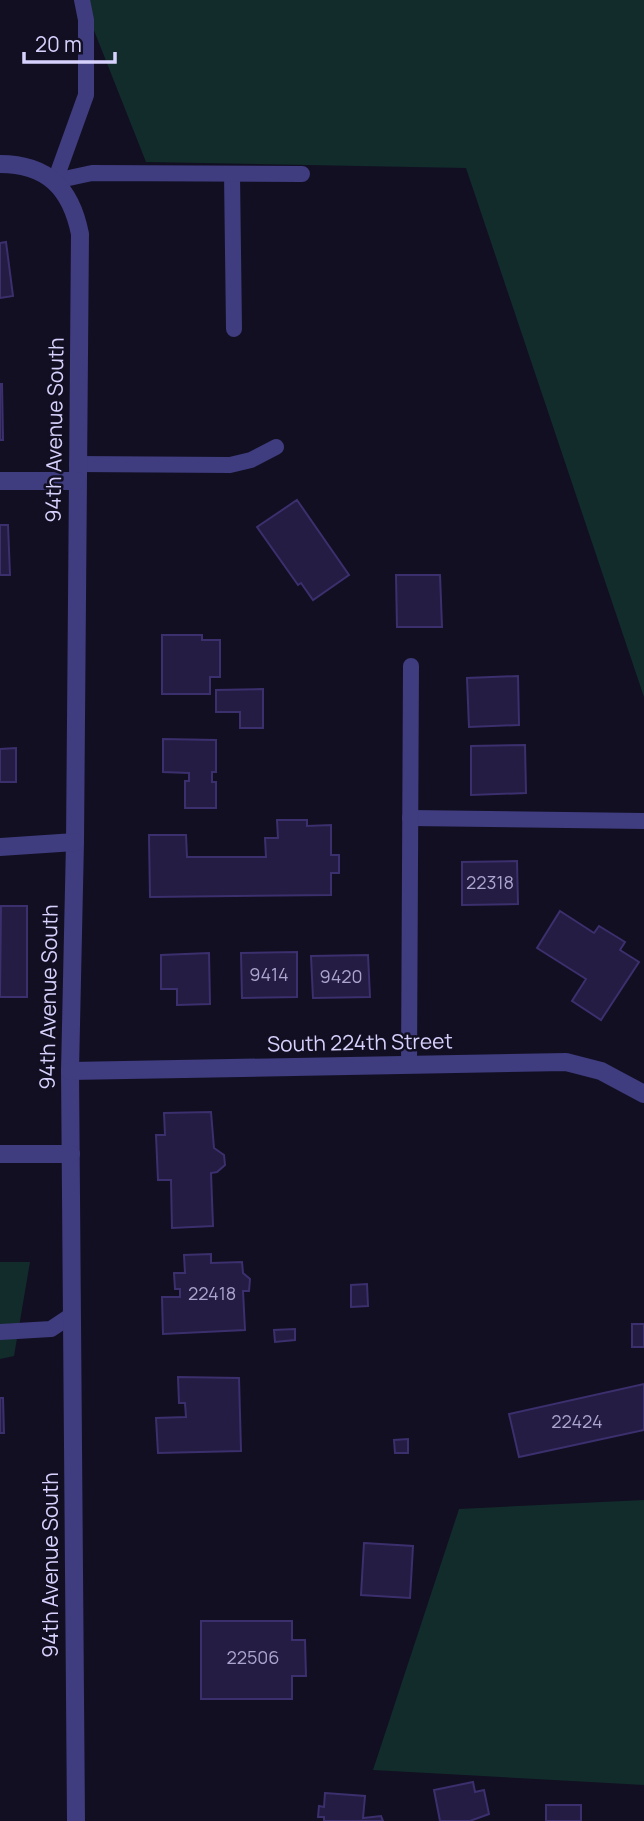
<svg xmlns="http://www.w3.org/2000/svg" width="644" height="1821" viewBox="0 0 644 1821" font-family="Manrope,sans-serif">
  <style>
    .green { fill: #122c2b }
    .building { fill: #241c42; stroke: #3c2f6d; stroke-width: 2 }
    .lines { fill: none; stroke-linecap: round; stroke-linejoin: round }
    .service { stroke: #3f3c7f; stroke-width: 16 }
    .minor { stroke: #3f3c7f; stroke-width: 18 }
    .labels { text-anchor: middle; stroke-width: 5; stroke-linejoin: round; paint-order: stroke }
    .number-label { font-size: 18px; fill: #aaa4ce }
    .street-label { font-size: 21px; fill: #d7d2fd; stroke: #120f22 }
  </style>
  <rect width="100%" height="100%" fill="#120f22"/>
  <g class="green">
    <path d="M82 0H644V697L466 168 146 162Z"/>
    <path d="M0 1262H30L14 1356 0 1359Z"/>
    <path d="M644 1500V1785L373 1770 459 1509Z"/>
  </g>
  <g class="building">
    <path d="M6 242 13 296 0 298V243Z"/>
    <path d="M0 384H2L3 440H0Z"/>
    <path d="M297 500 349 575 313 600 301 583 298 585 257 527Z"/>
    <path d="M0 525H8L10 575H0Z"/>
    <path d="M396 575H440L442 627H397Z"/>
    <path d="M162 635H202V640H220V677H210V694H162Z"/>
    <path d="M518 676 519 725 469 727 467 678Z"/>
    <path d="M263 689V728H240V712H216V690Z"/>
    <path d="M163 739 216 740V772H212V782H216V808H185V781H189V773L163 772Z"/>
    <path d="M525 745 526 793 471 795V746Z"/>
    <path d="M16 748V782H0V749Z"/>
    <path d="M277 820H307V826L331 825V855H339V873H331V895L150 897 149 835H186L187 857H266L265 838H278Z"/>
    <path d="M517 861 518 904 462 905V862Z"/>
    <path d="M1 906H27V997H0Z"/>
    <path d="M560 911 594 933 599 926 625 942 620 950 639 962 601 1020 572 1001 586 979 537 948Z"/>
    <path d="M297 952V997L242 998 241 953Z"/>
    <path d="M209 953 210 1004 177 1005V989H161V955Z"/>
    <path d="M368 955 370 997 313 998 311 956Z"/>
    <path d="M211 1112 214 1148 224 1155 225 1165 217 1172 211 1173 213 1226 172 1228 171 1180H158L156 1135H165L164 1113Z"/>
    <path d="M211 1254V1263L242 1262 243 1273 250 1279 249 1291H243L245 1330 163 1334 162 1297H180V1289H175L174 1273H185L184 1255Z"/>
    <path d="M367 1284 368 1306 351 1307V1285Z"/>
    <rect x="632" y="1324" width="12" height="23"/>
    <path d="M295 1329V1340L275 1342 274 1330Z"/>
    <path d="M178 1377 239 1378 241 1451 158 1453 156 1418 186 1417 185 1403H179Z"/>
    <path d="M644 1384V1430L519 1457 509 1414Z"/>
    <path d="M0 1398H3L4 1433H0Z"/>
    <path d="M408 1439V1453H395L394 1440Z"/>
    <path d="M364 1543 413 1546 410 1598 361 1595Z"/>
    <path d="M201 1621H292V1640H305L306 1676H292V1699H201Z"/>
    <path d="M473 1782 475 1792 484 1790 489 1814 470 1821H440L434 1790Z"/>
    <path d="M325 1793 365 1796 363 1818 381 1816 383 1821H324V1817H318L319 1806 324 1807Z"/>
    <rect x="546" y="1805" width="35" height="16"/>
  </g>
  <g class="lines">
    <g class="service">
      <path d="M232 174 234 329"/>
      <path d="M55 181 92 173 302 174"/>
      <path d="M55 181 86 95V20L82 0"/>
      <path d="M77 464 230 465 251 460 276 447"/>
      <path d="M410 818 644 821"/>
      <path d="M409 1065 411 666"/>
      <path d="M0 1332 51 1329 72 1315"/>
    </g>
    <g class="minor">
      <path d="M0 164C48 164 71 189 80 234L75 842 70 1071 76 1821"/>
      <path d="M0 481H77"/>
      <path d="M0 847 75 842"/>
      <path d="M70 1071 566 1062 601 1071 644 1094"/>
      <path d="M0 1154H71"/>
    </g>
  </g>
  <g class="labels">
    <g class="number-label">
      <text x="490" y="889">22318</text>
      <text x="269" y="981">9414</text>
      <text x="341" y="983">9420</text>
      <text x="212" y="1300">22418</text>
      <text x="577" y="1428">22424</text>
      <text x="253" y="1664">22506</text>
    </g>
    <g class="street-label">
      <text transform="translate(55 430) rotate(-89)" y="7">94th Avenue South</text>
      <text transform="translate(49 997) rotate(-89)" y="7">94th Avenue South</text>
      <text transform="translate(360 1043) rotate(-1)" y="7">South 224th Street</text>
      <text transform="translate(51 1565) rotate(-90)" y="7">94th Avenue South</text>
    </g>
  </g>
  <path d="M24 52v10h91v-10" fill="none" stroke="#d7d2fd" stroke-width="3.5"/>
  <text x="35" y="52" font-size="21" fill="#d7d2fd" stroke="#120f22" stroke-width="5" paint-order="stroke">20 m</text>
</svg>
